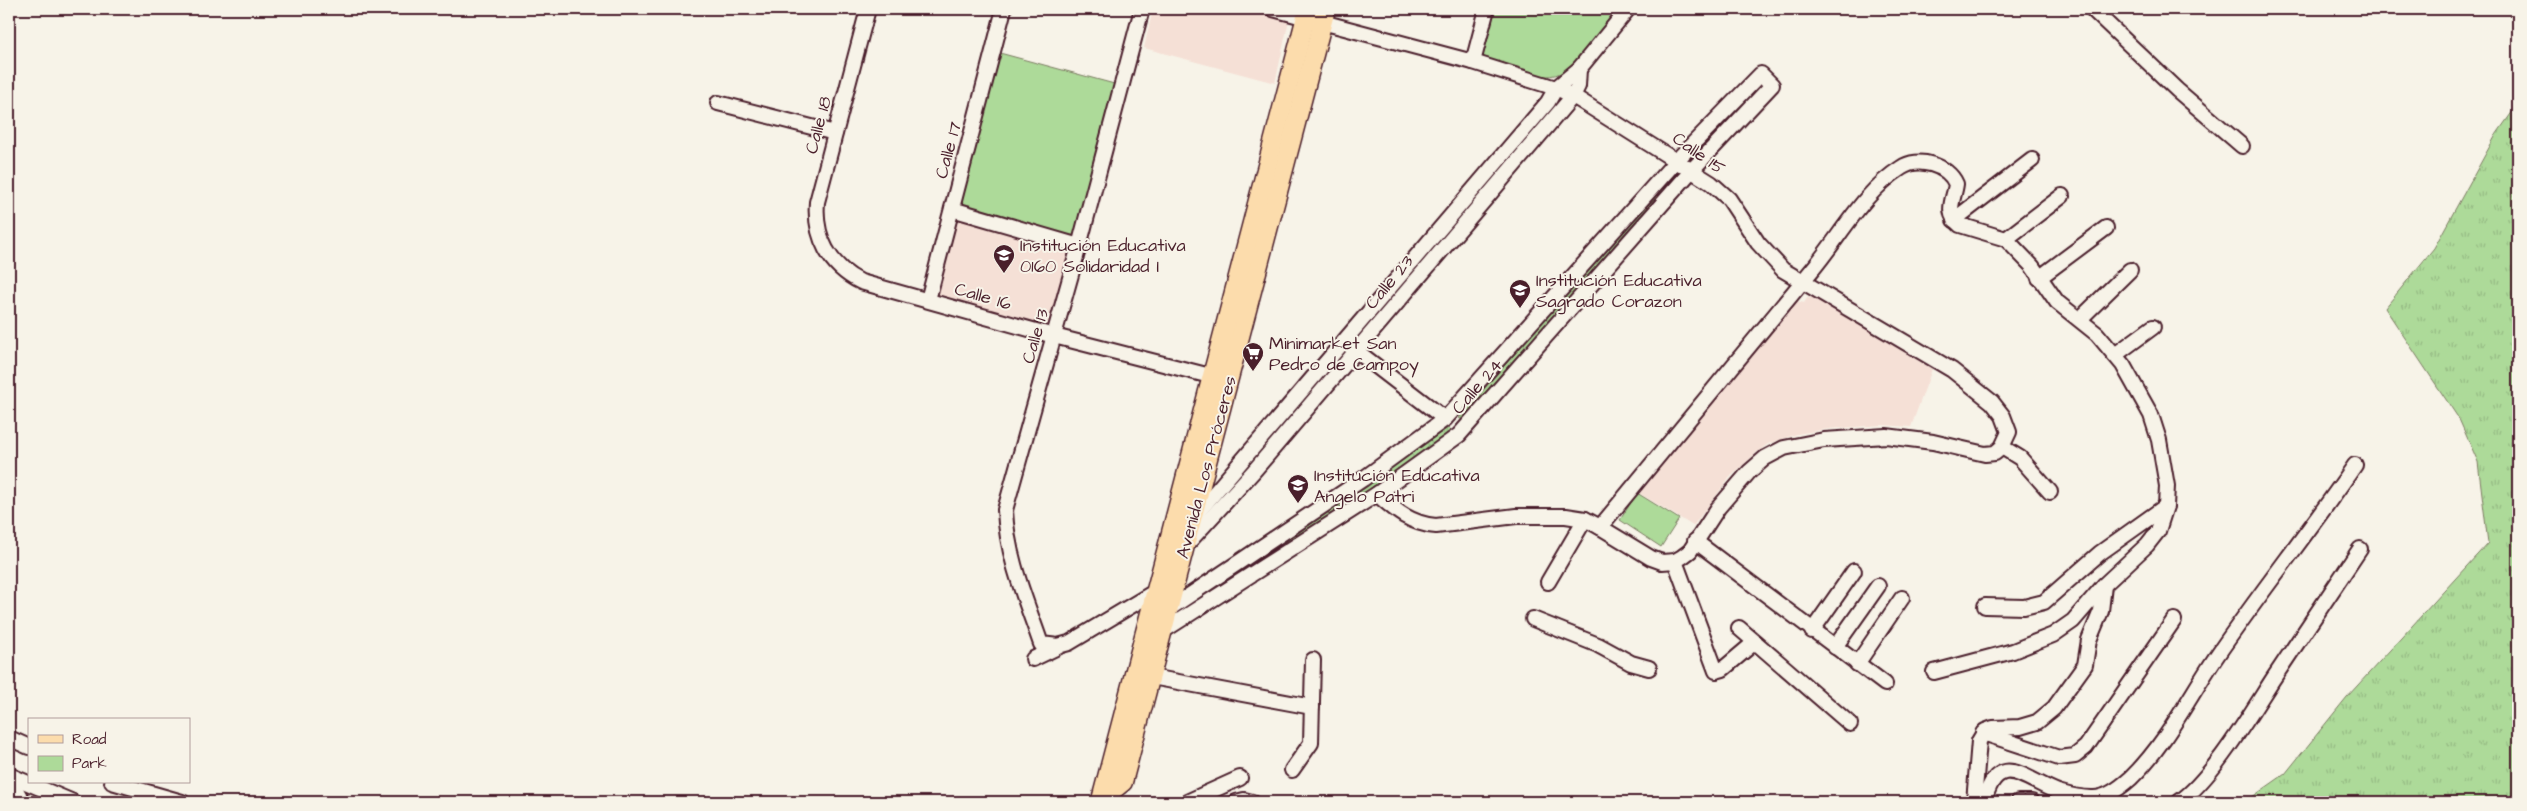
<svg xmlns="http://www.w3.org/2000/svg" width="2527" height="811" viewBox="0 0 2527 811" font-family="'Architects Daughter',sans-serif">
  <style>
    .built { fill: #f5e0d6 }
    .grass { fill: url(#grass-tufts); stroke: #7c7c62 }
    .park { fill: #adda99; stroke: #7c7c62 }
    .lines { fill: none; stroke-linecap: round; stroke-linejoin: round }
    .minor-casing { stroke: #4a1f2b; stroke-width: 18 }
    .major-casing { stroke: #4a1f2b; stroke-width: 21 }
    .minor { stroke: #f7f3e8; stroke-width: 14 }
    .major { stroke: #fcdcac; stroke-width: 18 }
    .labels { text-anchor: middle; stroke-width: 4; stroke-linejoin: round; paint-order: stroke }
    .street-label { font-size: 18px; fill: #4a1f2b; stroke: #f7f3e8 }
    .poi-label { font-size: 18px; fill: #4a1f2b; stroke: #f7f3e8; text-anchor: start }
  </style>
  <defs>
    <pattern id="grass-tufts" width="24" height="20" patternUnits="userSpaceOnUse" patternTransform="scale(1.25)"><rect width="24" height="20" fill="#adda99"/><path d="M3 7l-1-3M5 7V3M7 7l1-3M15 17l-1-3M17 17v-4M19 17l1-3" fill="none" stroke="#96bb84"/></pattern>
  </defs>
  <rect width="100%" height="100%" fill="#f7f3e8"/>
  <filter id="ink" filterUnits="userSpaceOnUse"><feTurbulence type="fractalNoise" baseFrequency=".02" numOctaves="2"/><feDisplacementMap in="SourceGraphic" scale="10" xChannelSelector="R" yChannelSelector="G"/><feConvolveMatrix kernelMatrix="1 2 1 2 8 2 1 2 1" color-interpolation-filters="sRGB"/></filter>
  <g filter="url(#ink)">
    <g class="built">
      <path d="M1153 9H1248L1289 20 1275 83 1144 48Z"/>
      <path d="M958 217 1070 251 1049 327 937 297Z"/>
      <path d="M1814 297 1932 369 1911 427 1882 425 1829 429 1797 434 1768 444 1757 452 1731 476 1693 526 1637 492 1790 299 1804 303 1807 298Z"/>
    </g>
    <g class="grass">
      <path d="M2518 104V802H2245L2285 774 2347 697 2488 543 2478 462 2459 419 2385 308 2434 248 2496 135Z"/>
      <path d="M1551 105 1554 108 1356 345 1348 339Z"/>
      <path d="M1678 165 1685 171 1467 423 1459 418Z"/>
      <path d="M1343 345 1349 350 1253 464 1246 458Z"/>
      <path d="M1448 428 1456 434 1320 527 1174 616 1176 610Z"/>
    </g>
    <g class="park">
      <path d="M1491 9H1617C1606 21 1576 64 1565 71 1541 85 1503 67 1478 60Z"/>
      <path d="M996 52 1118 85 1078 241 958 206Z"/>
      <path d="M1637 493 1679 519 1661 547 1620 520Z"/>
    </g>
    <g class="lines">
      <g class="minor-casing">
        <g id="minor">
          <path d="M868 9 817 202C814 237 829 266 861 282L1054 336 1222 379"/>
          <path d="M1142 9 1079 246 1005 510C1007 558 1026 600 1041 644L1058 646 1069 643 1156 591"/>
          <path d="M1273 9 1473 62 1556 88 1573 96 1711 183 1729 199 1758 243 1783 270 1952 370 1992 402 2003 416 2009 432 2002 447 1995 453 1985 454 1933 442 1886 436 1824 440 1784 448 1765 458 1749 472 1718 508 1690 551 1682 557 1675 561 1662 562 1651 558 1600 527 1585 519 1566 516H1516L1436 526C1410 524 1395 510 1377 494"/>
          <path d="M2092 9 2177 90 2242 146"/>
          <path d="M1473 62 1487 9"/>
          <path d="M718 103 835 133"/>
          <path d="M952 209 1079 246"/>
          <path d="M1954 220 2032 160"/>
          <path d="M2006 239 2062 196"/>
          <path d="M2039 278 2106 228"/>
          <path d="M928 300 1004 9"/>
          <path d="M2080 319 2130 270"/>
          <path d="M1350 346 1445 419"/>
          <path d="M2115 355 2153 327"/>
          <path d="M2002 447 2020 458 2050 492"/>
          <path d="M1194 517 1548 102 1556 88 1579 69 1628 9"/>
          <path d="M1600 527C1671 441 1741 356 1812 270 1840 237 1863 192 1901 168 1918 156 1948 165 1956 184 1954 200 1944 212 1960 225L2006 239 2032 266 2057 302 2097 334 2123 365 2151 415 2159 440 2167 486 2166 506 2158 531 2147 545 2104 585 2073 621 2053 635 2013 651 1934 672"/>
          <path d="M1695 541 1885 684"/>
          <path d="M1184 543 1187 544 1253 472 1573 96 1578 86 1579 69"/>
          <path d="M1675 561 1716 671 1723 669 1755 642"/>
          <path d="M1548 582 1585 519"/>
          <path d="M1985 606 2024 607 2044 602 2100 553 2166 506"/>
          <path d="M1533 619 1598 645 1631 663 1649 668"/>
          <path d="M1739 628 1850 724"/>
          <path d="M1157 629 1163 631 1377 494 1459 435 1692 170 1772 85 1761 74 1677 160 1445 419 1363 479 1169 609 1162 608"/>
          <path d="M1812 631 1854 571"/>
          <path d="M1835 647 1878 586"/>
          <path d="M1033 659 1058 647"/>
          <path d="M1857 664 1902 598"/>
          <path d="M1141 675 1312 707"/>
          <path d="M1983 733 2059 758 2075 756 2086 747 2174 620"/>
          <path d="M9 738 29 747"/>
          <path d="M1292 770 1311 743 1313 660"/>
          <path d="M9 775 73 802"/>
          <path d="M9 778 23 802"/>
          <path d="M112 782 182 802"/>
          <path d="M1187 802 1240 778"/>
          <path d="M1236 802 1244 800 1252 802"/>
          <path d="M1974 802 1979 741 1985 731 1993 728 2020 727 2037 722 2054 708 2085 665 2089 640 2101 611 2104 585"/>
          <path d="M1984 802C1998 748 2025 780 2058 792 2068 795 2081 798 2092 798 2106 799 2121 787 2131 778 2167 743 2190 695 2218 654 2262 590 2311 529 2355 465"/>
          <path d="M2018 802H2032"/>
          <path d="M2179 802C2212 779 2251 713 2273 679 2302 635 2331 592 2360 549"/>
        </g>
      </g>
      <g class="major-casing">
        <g id="major">
          <path d="M1101 800 1123 782 1326 9"/>
          <path d="M1101 800 1308 9"/>
        </g>
      </g>
      <use href="#minor" class="minor"/>
      <use href="#major" class="major"/>
    </g>
  </g>
  <defs>
    <g id="school-pin" transform="scale(1.125)"><path d="M0 17L-7.5 6A9.5 9.5 0 1 1 7.5 6Z" fill="#4a1f2b" stroke="#f7f3e8"/><path d="M0-5L7-2L0 1L-7-2ZM-4 1L0 2.5L4 1V4Q0 6-4 4Z" fill="#fff"/></g>
    <g id="supermarket-pin" transform="scale(1.125)"><path d="M0 17L-7.5 6A9.5 9.5 0 1 1 7.5 6Z" fill="#4a1f2b" stroke="#f7f3e8"/><path d="M-6-5.5h2.5l.6 2H6L4.5 2H-2.5L-4.4-4H-6ZM-1.5 3.2a1.3 1.3 0 1 0 .1 0ZM3 3.2a1.3 1.3 0 1 0 .1 0Z" fill="#fff"/></g>
  </defs>
  <g fill-rule="evenodd">
    <use href="#school-pin" x="1004" y="255"/>
    <use href="#school-pin" x="1520" y="290"/>
    <use href="#supermarket-pin" x="1253" y="353"/>
    <use href="#school-pin" x="1298" y="485"/>
  </g>
  <g class="labels">
    <g class="street-label">
      <text transform="translate(818 125) rotate(-75)" y="6">Calle 18</text>
      <text transform="translate(948 150) rotate(-75)" y="6">Calle 17</text>
      <text transform="translate(1699 153) rotate(35)" y="6">Calle 15</text>
      <text transform="translate(1389 282) rotate(-50)" y="6">Calle 23</text>
      <text transform="translate(983 296) rotate(16)" y="6">Calle 16</text>
      <text transform="translate(1035 336) rotate(-74)" y="6">Calle 13</text>
      <text transform="translate(1477 386) rotate(-49)" y="6">Calle 24</text>
      <text transform="translate(1206 467) rotate(-75)" y="6">Avenida Los Próceres</text>
    </g>
    <g class="poi-label">
      <text x="1020" y="251">Institución Educativa<tspan x="1020" dy="21">0160 Solidaridad I</tspan></text>
      <text x="1536" y="286">Institución Educativa<tspan x="1536" dy="21">Sagrado Corazon</tspan></text>
      <text x="1269" y="349">Minimarket San<tspan x="1269" dy="21">Pedro de Campoy</tspan></text>
      <text x="1314" y="481">Institución Educativa<tspan x="1314" dy="21">Angelo Patri</tspan></text>
    </g>
  </g>
  <rect width="2527" height="811" fill="none" stroke="#f7f3e8" stroke-width="30"/>
  <rect x="15" y="15" width="2497" height="781" fill="none" stroke="#4a1f2b" stroke-width="2" filter="url(#ink)"/>
  <rect x="28" y="718" width="162" height="65" fill="#f7f3e8" stroke="#b29e9c"/>
  <rect x="38" y="735" width="25" height="8" fill="#fcdcac" stroke="#b29e9c"/>
  <text x="72" y="744" font-size="15" fill="#4a1f2b">Road</text>
  <rect x="38" y="756" width="25" height="15" fill="#adda99" stroke="#b29e9c"/>
  <text x="72" y="768" font-size="15" fill="#4a1f2b">Park</text>
</svg>
